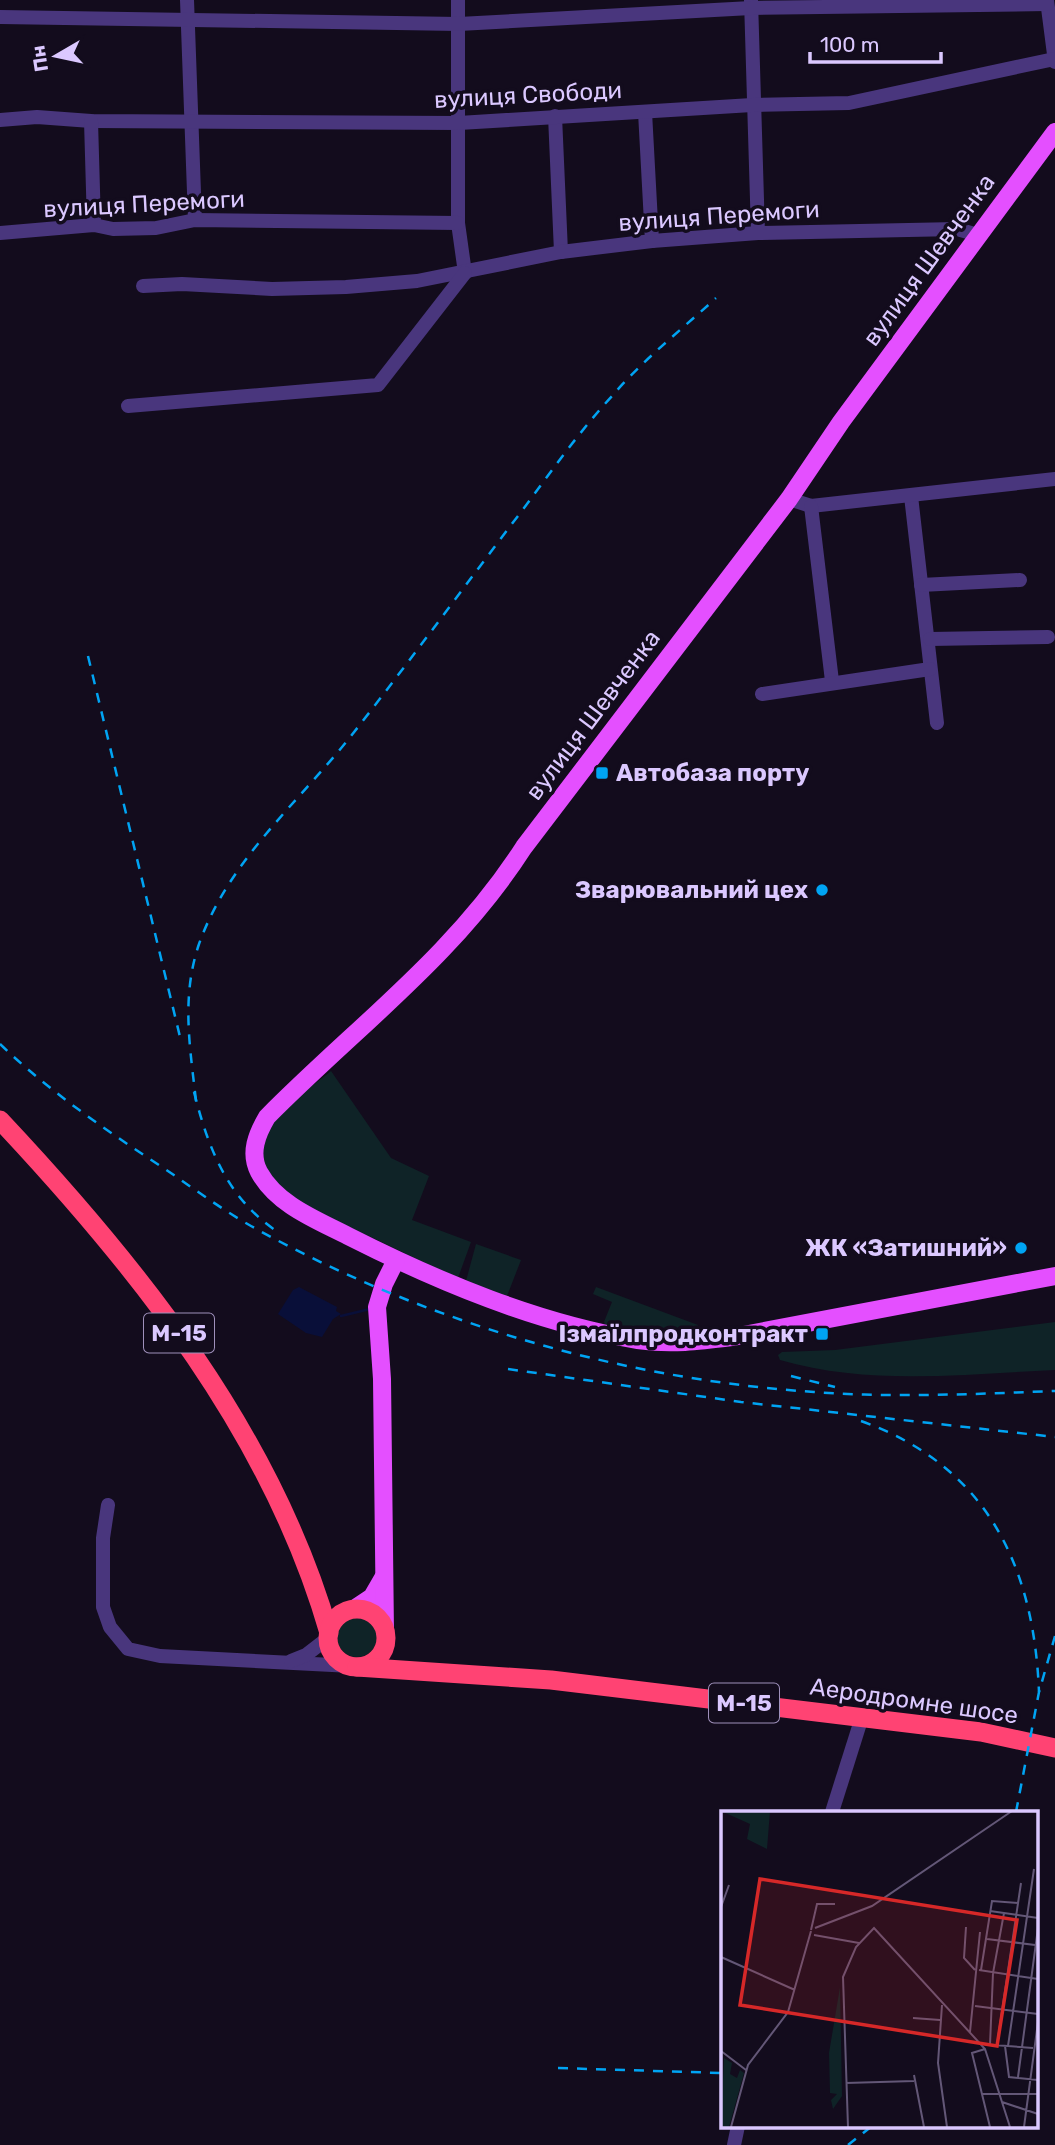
<svg xmlns="http://www.w3.org/2000/svg" width="1055" height="2145" viewBox="0 0 1055 2145" font-family="Rubik,sans-serif">
  <style>
    .green { fill: #0f2327 }
    .water { fill: #090f39 }
    .lines { fill: none; stroke-linecap: round; stroke-linejoin: round }
    .stream { stroke: #090f39; stroke-width: 2.5 }
    .minor { stroke: #49367d; stroke-width: 14 }
    .major { stroke: #e44fff; stroke-width: 18 }
    .highway { stroke: #ff4373; stroke-width: 19 }
    .rail { stroke: #00a4f3; stroke-width: 2.5; stroke-dasharray: 10 9; stroke-linecap: butt }
    .poi-dot { fill: #00a4f3; stroke: #130c1d; stroke-width: 2.5 }
    .labels { text-anchor: middle; stroke-width: 7; stroke-linejoin: round; paint-order: stroke }
    .shield { fill: #130c1d; stroke: #9f90bb; stroke-width: 2 }
    .shield-label { font-size: 23px; font-weight: bold; fill: #dbc8ff }
    .street-label { font-size: 24px; fill: #dbc8ff; stroke: #130c1d }
    .poi-label { font-size: 24px; font-weight: bold; fill: #dbc8ff; stroke: #130c1d; text-anchor: end }
    .inset-road { fill: none; stroke: #635777; stroke-width: 2 }
    .view { fill: #d62828; fill-opacity: 0.15; stroke: #d62828; stroke-width: 3.5 }
    .inset-edge { fill: none; stroke: #dbc8ff; stroke-width: 3.5 }
  </style>
  <rect width="100%" height="100%" fill="#130c1d"/>
  <g class="green">
    <path d="M331 1071 391 1158 429 1176 412 1220 471 1242 458 1278C429 1265 400 1251 371 1237 337 1221 246 1189 263 1138 270 1114 312 1087 331 1071Z"/>
    <path d="M476 1244 521 1260 507 1296 466 1281Z"/>
    <path d="M596 1287 698 1325 699 1332 663 1337 606 1326 604 1322 612 1302 593 1294Z"/>
    <path d="M1055 1322V1370C963 1374 869 1386 780 1360L778 1355 782 1352 835 1350Z"/>
    <circle cx="357" cy="1637" r="20"/>
  </g>
  <path class="water" d="M299 1287 337 1307 336 1311 341 1314 333 1319 322 1337 306 1333 278 1314 293 1290Z"/>
  <g class="lines">
    <path class="stream" d="M341 1316 370 1309"/>
    <g class="minor">
      <path d="M187 0 195 220"/>
      <path d="M458 0V223L465 273"/>
      <path d="M751 0 758 233"/>
      <path d="M1047 0 1055 62"/>
      <path d="M0 17 459 24 751 8 1047 4"/>
      <path d="M645 112 652 241"/>
      <path d="M555 116 561 252"/>
      <path d="M0 120 37 117 91 121 459 123 752 105 849 103 1054 59"/>
      <path d="M91 121 94 225"/>
      <path d="M0 233 94 225 113 229 156 228 195 220 458 223"/>
      <path d="M143 286 182 284 272 289 346 287 417 281 561 252 652 241 758 233 957 229 978 235"/>
      <path d="M128 406 378 385 465 273"/>
      <path d="M911 496 937 723"/>
      <path d="M789 499 811 506 1055 479"/>
      <path d="M811 506 832 681"/>
      <path d="M921 585 1020 580"/>
      <path d="M930 639 1048 637"/>
      <path d="M762 694 930 669"/>
      <path d="M108 1505 103 1538V1607L110 1627 128 1649 160 1656 352 1666"/>
      <path d="M291 1661 306 1655 328 1638"/>
      <path d="M832 1812 862 1717"/>
      <path d="M734 2145 738 2126"/>
    </g>
    <g class="major">
      <path d="M1055 132 841 422 789 499 524 847C454 956 357 1026 267 1117 257 1134 249 1153 259 1172 277 1205 317 1220 348 1236 439 1282 537 1323 638 1340 670 1345 701 1341 733 1337L1055 1276"/>
      <path d="M354 1609 372 1597 383 1578"/>
      <path d="M385 1632 382 1379 377 1307 384 1284 396 1260"/>
    </g>
    <g class="highway">
      <path d="M0 1120C139 1268 272 1434 329 1633"/>
      <circle cx="357" cy="1638" r="29"/>
      <path d="M357 1667 551 1680 981 1732 1055 1748"/>
    </g>
    <g class="rail">
      <path d="M88 656 181 1041"/>
      <path d="M0 1044C50 1092 107 1131 165 1169 193 1188 221 1209 251 1226 421 1321 619 1379 814 1392 894 1398 974 1394 1055 1391"/>
      <path d="M194 1092C208 1147 226 1196 275 1230"/>
      <path d="M196 1101C190 1047 181 997 199 944 229 860 297 804 351 736 410 661 466 584 524 508 552 470 580 431 612 396 643 360 681 330 716 298"/>
      <path d="M508 1369 741 1402 1055 1437"/>
      <path d="M791 1376 835 1387"/>
      <path d="M861 1421C987 1466 1034 1566 1039 1692"/>
      <path d="M1016 1812 1039 1692 1055 1636"/>
      <path d="M558 2068 722 2073"/>
      <path d="M848 2145 872 2126"/>
    </g>
  </g>
  <g class="poi-dot">
    <rect x="595" y="766" width="14" height="14" rx="3.5"/>
    <circle cx="822" cy="890" r="7"/>
    <circle cx="1021" cy="1248" r="7"/>
    <rect x="815" y="1327" width="14" height="14" rx="3.5"/>
  </g>
  <g class="labels">
    <g class="shield">
      <rect x="144" y="1313.5" width="70" height="39" rx="5"/>
      <rect x="709" y="1683.5" width="70" height="39" rx="5"/>
    </g>
    <g class="shield-label">
      <text x="179" y="1341">М-15</text>
      <text x="744" y="1711">М-15</text>
    </g>
    <g class="street-label">
      <text transform="translate(528 95) rotate(-3)" y="8">вулиця Свободи</text>
      <text transform="translate(144 204) rotate(-3)" y="8">вулиця Перемоги</text>
      <text transform="translate(719 216) rotate(-4)" y="8">вулиця Перемоги</text>
      <text transform="translate(929 260) rotate(-54)" y="8">вулиця Шевченка</text>
      <text transform="translate(593 715) rotate(-53)" y="8">вулиця Шевченка</text>
      <text transform="translate(914 1701) rotate(8)" y="8">Аеродромне шосе</text>
    </g>
    <g class="poi-label">
      <text x="616" y="781" text-anchor="start">Автобаза порту</text>
      <text x="808" y="898">Зварювальний цех</text>
      <text x="1007" y="1256">ЖК «Затишний»</text>
      <text x="808" y="1342">Ізмаїлпродконтракт</text>
    </g>
  </g>
  <g transform="translate(721 1811)">
    <rect width="317" height="317" fill="#130c1d"/>
    <path d="M0 0H49L46 38 26 28 29 13ZM119 176 121 285 112 298 110 289 116 283 109 282 108 242ZM3 247 11 252 9 263 16 267 19 259 23 262 8 316H1L0 311Z" fill="#0f2327"/>
    <path class="inset-road" d="M0 96 8 74M269 100 317 107M245 116 243 147 254 159M94 117 151 95 291 0M90 119 96 93H114M93 124 138 132M266 128 314 134M0 146 74 179M258 159 317 168M260 159 271 90 297 92M221 194 217 252 226 316M254 195 317 203M192 207 219 209M249 221 259 121M269 234 272 162 283 102M273 234 312 237M276 234 300 72M284 235 288 266 317 269M287 235 313 58M264 238 251 242 269 316M0 240 25 259M193 264 203 316M297 266 317 117M125 272 193 270M261 283H317M281 291 317 303M10 316 27 254 67 201 90 120M127 316 122 166 135 136 153 117 264 238 289 316M303 316 317 211"/>
    <path class="view" d="M39 68 296 109 276 235 19 194Z"/>
    <rect width="317" height="317" class="inset-edge"/>
  </g>
  <g transform="translate(56 56) rotate(261)" stroke="#130c1d" stroke-width="5" paint-order="stroke">
  <path d="M0-5L12 26L0 18L-12 26Z" fill="#dbc8ff"/>
  <text y="-10" font-size="19" font-weight="bold" text-anchor="middle" fill="#dbc8ff">Пн</text>
  </g>
  <path d="M810 52v10h131v-10" fill="none" stroke="#dbc8ff" stroke-width="3.5"/>
  <text x="820" y="52" font-size="21" fill="#dbc8ff" stroke="#130c1d" stroke-width="5" paint-order="stroke">100 m</text>
</svg>
